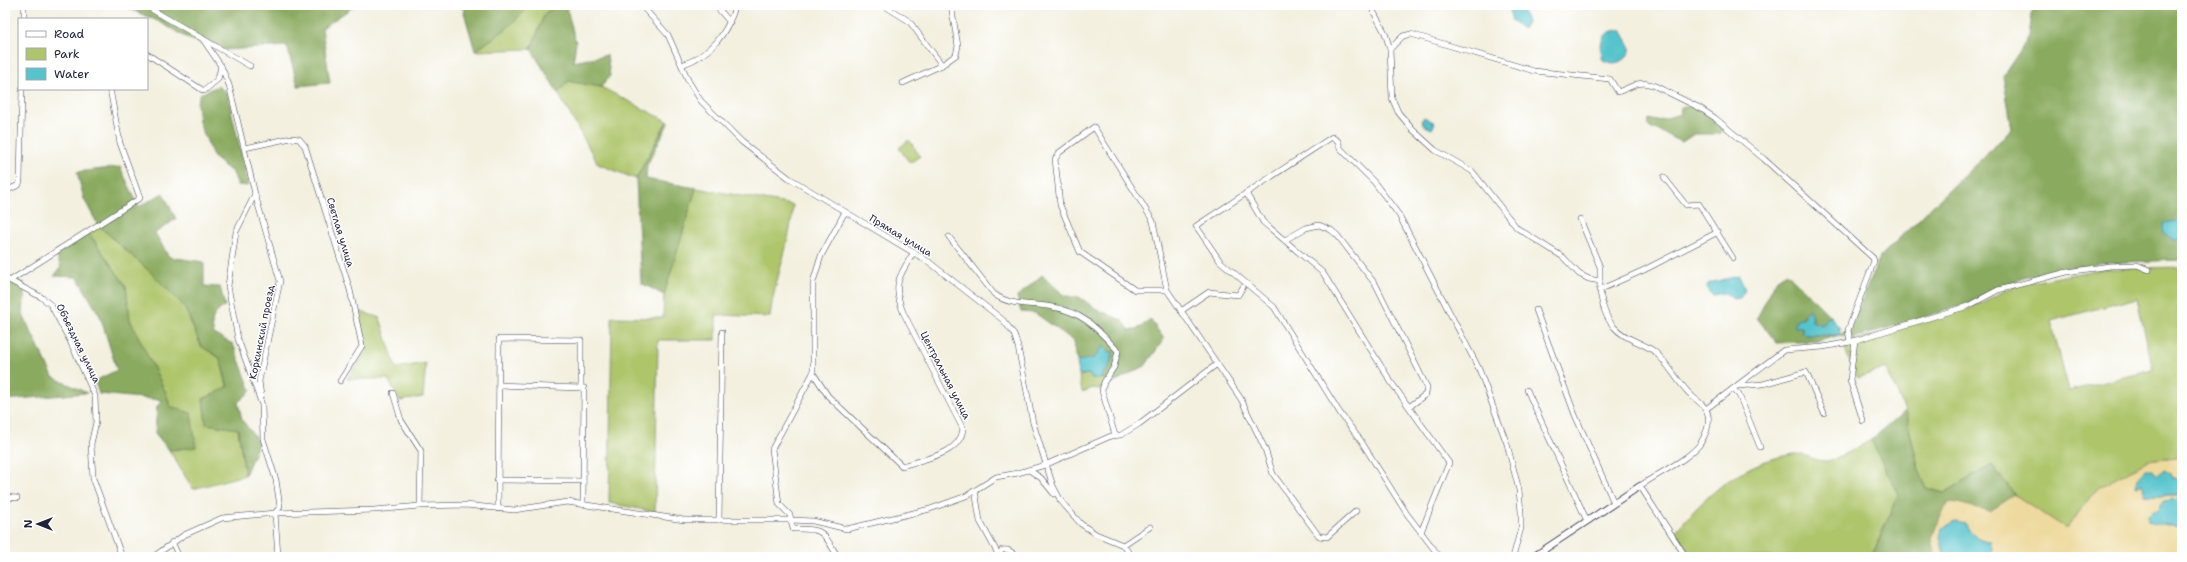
<svg xmlns="http://www.w3.org/2000/svg" width="2187" height="562" viewBox="0 0 2187 562" font-family="'Shantell Sans',sans-serif">
  <style>
    .green { fill: #aec56a; stroke: #687452; fill-rule: evenodd }
    .forest { fill: #8aaa5e; stroke: #56664c }
    .sand { fill: #eeda9e; stroke: #887e6c }
    .water { fill: #56c4cc; stroke: #3c7384 }
    .lines { fill: none; stroke-linecap: round; stroke-linejoin: round }
    .minor-casing { stroke: #414154; stroke-width: 6 }
    .tertiary-casing { stroke: #414154; stroke-width: 8 }
    .minor { stroke: #fff; stroke-width: 5 }
    .tertiary { stroke: #fff; stroke-width: 6 }
    .labels { text-anchor: middle; stroke-width: 3; stroke-linejoin: round; paint-order: stroke }
    .street-label { font-size: 10px; fill: #22223b; stroke: #fff }
  </style>
  <rect width="100%" height="100%" fill="#fff"/>
  <filter id="ink" filterUnits="userSpaceOnUse"><feTurbulence type="fractalNoise" baseFrequency=".025" numOctaves="2"/><feDisplacementMap in="SourceGraphic" scale="8" xChannelSelector="R" yChannelSelector="G"/><feConvolveMatrix kernelMatrix="1 2 1 2 8 2 1 2 1" color-interpolation-filters="sRGB"/></filter>
  <filter id="wash" filterUnits="userSpaceOnUse"><feTurbulence type="fractalNoise" baseFrequency=".012" numOctaves="4" result="noise"/><feDisplacementMap in="SourceGraphic" scale="16" xChannelSelector="R" yChannelSelector="G"/><feGaussianBlur stdDeviation="0.9" result="paint"/><feColorMatrix in="noise" values="0 0 0 0 0 0 0 0 0 0 0 0 0 0 0 0 0 1.4 0 .05"/><feComposite in="paint" operator="in"/></filter>
  <g filter="url(#wash)">
    <rect width="100%" height="100%" fill="#f3f0df"/>
    <g class="green">
      <path d="M531 5H560L545 14 531 49 475 51 506 29Z"/>
      <path d="M568 81 601 87 667 121 636 179 598 164 558 93Z"/>
      <path d="M909 140 920 156 910 163 899 148Z"/>
      <path d="M696 188 793 205C791 244 774 279 770 317L716 315V340H658L655 512 609 503 612 317 663 318 664 295Z"/>
      <path d="M98 225 148 270 184 306 201 346 220 358 238 429 245 475 193 489 169 450 196 447 170 407 166 393 130 320 126 286 88 232Z"/>
      <path d="M2182 267V435L2177 458 2148 461 2098 488 2067 529 2015 495 1992 465 1944 493 1926 488 1919 470 1905 411 1886 368 1857 378 1842 342 1861 339 1969 309 2016 285 2100 269ZM2137 298 2153 370 2069 391 2051 321Z"/>
      <path d="M356 310 380 318 396 368 426 363 423 397 400 401 388 379H347L367 350Z"/>
      <path d="M1090 374 1099 379 1111 378 1100 389 1093 388 1082 392 1079 376Z"/>
      <path d="M1871 440 1898 494 1874 551 1877 557H1692L1675 532C1708 493 1742 462 1794 454 1805 453 1816 462 1827 461 1835 460 1862 445 1871 440Z"/>
    </g>
    <g class="forest">
      <path d="M121 5H356L322 28 330 83 298 86 287 46 224 50 189 39 160 22Z"/>
      <path d="M462 5H531L506 29 475 51Z"/>
      <path d="M560 5H566L576 43 573 62 607 55 610 76 601 87 568 81 558 93 531 49 545 13Z"/>
      <path d="M2033 5H2182V260L2098 263 2030 276 1996 288 1968 304 1853 338 1840 335 1819 341 1777 343 1757 318 1777 279 1787 273 1831 317 1826 318 1821 325 1812 321V317L1805 311 1802 318V333L1807 335H1840L1852 325 1876 265 1881 256 2012 129 2003 76 2029 37Z"/>
      <path d="M218 86 227 93 249 186 238 185 233 173 214 158 199 122 197 103 200 94Z"/>
      <path d="M1681 107H1694L1723 126 1719 134H1694L1682 142 1648 126 1649 119 1657 121 1680 114Z"/>
      <path d="M667 121 669 122 647 165 646 179 696 188 664 295 641 283 636 179Z"/>
      <path d="M120 167 139 207 163 193 176 219 155 233 169 257 204 262V286L220 287 225 306C212 315 210 319 214 334L233 344 251 391 238 402 242 420 259 442 245 475 238 429 206 424 203 399 228 387 220 358 201 346 184 306 148 270 98 225 84 199 77 172Z"/>
      <path d="M88 232 126 286 130 320 166 393 170 406 191 413 196 447 169 450 155 433 157 407 162 400 99 394 95 381 117 370 100 316 77 277 54 276 61 267 55 252Z"/>
      <path d="M5 275 25 284 23 315 53 377 87 393 5 400Z"/>
      <path d="M1042 275 1065 296 1079 297 1098 310 1122 320 1130 331 1141 327 1150 319 1164 339 1145 366 1100 389 1110 378 1099 379 1109 367 1094 358 1077 361 1074 341 1035 313 1021 312 1017 297Z"/>
      <path d="M1905 411 1919 470 1926 488 1944 493 1992 465 2015 495 1990 511 1948 501 1931 538 1935 557H1877L1874 552 1898 494 1871 440Z"/>
    </g>
    <path class="sand" d="M2182 435V481L2179 479 2159 475 2137 486 2143 483 2145 488 2144 495H2180L2177 500 2171 499 2161 523 2177 528 2182 522V557H1987L1982 541 1968 531 1942 546 1945 557H1935L1931 538 1948 501 1990 511 2015 495 2067 529 2098 488 2148 461 2177 458Z"/>
    <g class="water">
      <path d="M1508 5H1515L1523 11 1527 22 1523 29 1512 21Z"/>
      <path d="M1621 30 1630 46V52C1623 62 1615 66 1603 60 1598 43 1602 30 1621 30Z"/>
      <path d="M1424 117 1435 123 1432 129 1423 125 1422 120Z"/>
      <path d="M2182 220V237L2176 240 2163 234V223Z"/>
      <path d="M1739 276 1745 290 1740 298 1733 299 1725 293 1712 295 1708 291 1707 285 1709 283Z"/>
      <path d="M1810 308 1812 321 1821 325 1825 323 1826 318 1831 317 1839 327 1840 335H1807L1802 333V327H1795V322L1798 318H1802Z"/>
      <path d="M1103 346 1107 351 1113 352 1109 367 1099 379 1091 378 1089 374 1079 375 1077 361 1094 358Z"/>
      <path d="M2145 470H2152L2156 475 2165 470 2171 473 2172 478 2179 479 2182 481V522L2177 528C2167 523 2158 525 2148 521V515L2152 511H2158L2164 501 2177 499 2179 495H2144L2145 488 2143 483 2136 486 2138 479Z"/>
      <path d="M1956 522 1966 524C1970 534 1980 541 1991 541L1992 550 1987 554V557H1945L1940 537 1942 528Z"/>
    </g>
  </g>
  <g filter="url(#ink)">
    <g class="lines">
      <g class="minor-casing">
        <g id="minor">
          <path d="M144 5 250 66"/>
          <path d="M641 5 668 35 689 82 701 101 742 142 789 178 929 262 1003 320 1014 334 1018 347 1033 423 1053 486 1061 501"/>
          <path d="M715 5 730 22"/>
          <path d="M883 5 909 21 942 65"/>
          <path d="M1370 5 1385 33 1390 49 1392 98 1398 112 1412 129 1435 150 1472 171 1517 228 1563 257 1579 274 1589 279 1600 281C1599 296 1604 316 1614 327 1625 340 1643 342 1655 352 1670 365 1678 384 1693 397 1698 401 1707 407 1708 415 1710 424 1705 436 1700 444 1688 460 1658 473 1640 486L1686 557"/>
          <path d="M24 19V5"/>
          <path d="M202 38 221 66 229 85 255 194 236 232 228 286 238 339 262 405 263 439 276 480 280 507 275 513 278 557"/>
          <path d="M1390 49 1403 36 1411 34 1534 71 1610 79 1618 92 1637 84 1644 83 1653 85 1700 108 1715 118 1764 159 1873 258 1874 261 1848 330 1850 342"/>
          <path d="M147 54 204 91 218 79 221 66"/>
          <path d="M682 65C712 54 726 35 736 5"/>
          <path d="M903 83 942 65 956 55 958 46 951 5"/>
          <path d="M245 148 291 138 299 139 305 146 350 290 362 346 340 381"/>
          <path d="M1664 177 1686 205 1699 204 1733 258"/>
          <path d="M5 191 19 185 20 180 22 89"/>
          <path d="M1246 193 1263 222 1323 273 1391 382 1449 463 1421 532"/>
          <path d="M255 194 280 281 259 381 261 396"/>
          <path d="M1580 219 1600 267V281"/>
          <path d="M949 237 994 294C1010 306 1029 303 1047 306 1082 311 1095 326 1118 351L1114 367 1104 382 1102 391 1115 435"/>
          <path d="M1285 240 1306 228 1319 225 1331 230 1337 235 1376 285 1427 387 1426 394 1409 407"/>
          <path d="M5 278 41 297 51 305 70 341 95 396 96 422 91 444 93 478 122 557"/>
          <path d="M11 280 140 198 120 143 110 89"/>
          <path d="M1167 290H1135L1080 252 1060 205 1055 159 1060 152 1094 127 1153 221 1167 290 1241 399 1265 449 1273 474 1319 536 1327 537 1356 511"/>
          <path d="M1599 290 1644 270 1718 232"/>
          <path d="M1536 310 1575 415 1614 503"/>
          <path d="M1181 311 1209 292 1238 295 1243 287"/>
          <path d="M1855 340 1850 380 1863 421"/>
          <path d="M813 373 828 396 902 466C923 459 960 455 963 429L903 312C892 284 899 276 914 252"/>
          <path d="M499 385 581 388"/>
          <path d="M1738 386 1763 384 1806 372 1824 413"/>
          <path d="M1733 389 1739 395 1760 447"/>
          <path d="M1527 390 1587 521"/>
          <path d="M393 393 401 420 421 451 420 506"/>
          <path d="M1706 409 1784 350 1823 347 1850 342 1968 306 1998 290 2067 272 2110 266 2137 265 2149 270"/>
          <path d="M1029 470 1041 478 1054 494"/>
          <path d="M497 480 583 481"/>
          <path d="M975 490 980 521 998 554"/>
          <path d="M5 497 17 498"/>
          <path d="M1060 500 1081 524 1096 534 1123 545 1132 557"/>
          <path d="M498 509 499 339 581 340V388H584L583 503"/>
          <path d="M719 520 722 332"/>
          <path d="M172 542 179 557"/>
          <path d="M1123 545 1150 527"/>
          <path d="M1543 551 1546 557"/>
          <path d="M998 555 1002 550C1008 549 1013 551 1014 557"/>
          <path d="M600 556 601 557"/>
          <path d="M153 557 184 535 222 518 275 513 374 510 420 506 465 505 514 510 567 502 684 520H791L813 521 847 529 930 509 966 496 996 477 1018 473 1045 465 1111 436 1121 435 1139 424 1217 364"/>
          <path d="M838 557C822 531 824 528 793 529L790 515 779 504 772 449 813 373V282L821 256 845 212"/>
          <path d="M1440 557 1407 514 1361 441 1340 413 1274 307 1220 261 1196 226 1332 137 1338 141 1340 148 1374 182 1399 215 1479 369 1507 444 1519 490 1521 512V528L1513 557"/>
        </g>
      </g>
      <g class="tertiary-casing">
        <path id="tertiary" d="M1533 557 1640 486"/>
      </g>
      <use href="#minor" class="minor"/>
      <use href="#tertiary" class="tertiary"/>
    </g>
  </g>
  <g class="labels">
    <g class="street-label">
      <text transform="translate(341 232) rotate(73)" y="4">Светлая улица</text>
      <text transform="translate(901 235) rotate(31)" y="4">Прямая улица</text>
      <text transform="translate(261 332) rotate(-79)" y="4">Коркинский проезд</text>
      <text transform="translate(79 343) rotate(64)" y="4">Объездная улица</text>
      <text transform="translate(946 375) rotate(63)" y="4">Центральная улица</text>
    </g>
  </g>
  <rect width="2187" height="562" fill="none" stroke="#fff" stroke-width="20"/>
  <rect x="18" y="18" width="130" height="72" fill="#ffffff" stroke="#a7a7b1"/>
  <rect x="26" y="31" width="20" height="6" fill="#ffffff" stroke="#a7a7b1"/>
  <text x="54" y="38" font-size="12" fill="#22223b">Road</text>
  <rect x="26" y="48" width="20" height="12" fill="#aec56a" stroke="#a7a7b1"/>
  <text x="54" y="58" font-size="12" fill="#22223b">Park</text>
  <rect x="26" y="68" width="20" height="12" fill="#56c4cc" stroke="#a7a7b1"/>
  <text x="54" y="78" font-size="12" fill="#22223b">Water</text>
  <g transform="translate(38 524) rotate(270)" stroke="#ffffff" stroke-width="3" paint-order="stroke">
  <path d="M0-3L7 15L0 10L-7 15Z" fill="#22223b"/>
  <text y="-6" font-size="11" font-weight="bold" text-anchor="middle" fill="#22223b">N</text>
  </g>
</svg>
